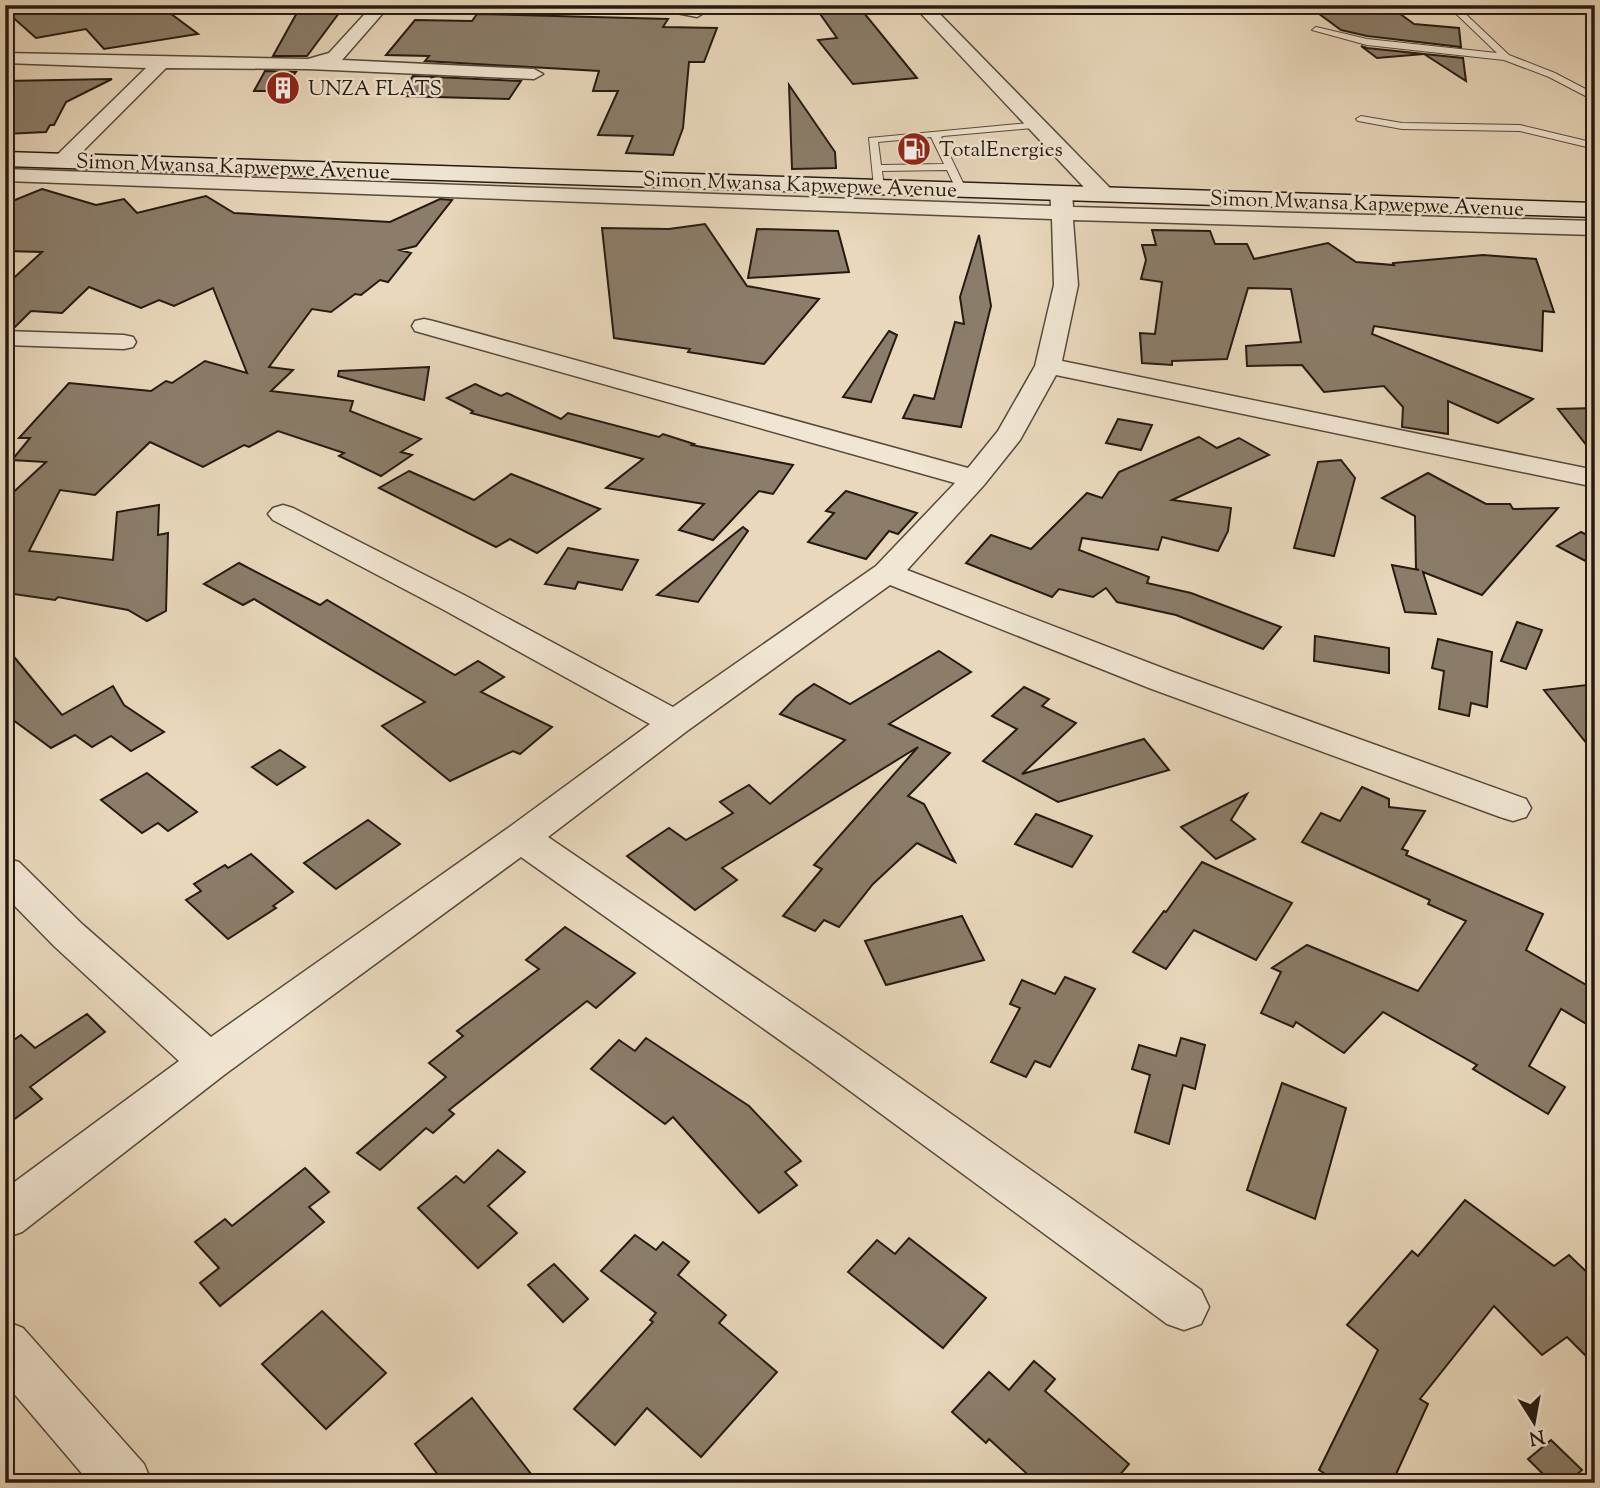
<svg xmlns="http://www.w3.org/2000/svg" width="1600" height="1488" viewBox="0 0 1600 1488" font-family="'Sorts Mill Goudy',serif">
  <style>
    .building { fill: #8b7d6a; stroke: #251a12; stroke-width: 2 }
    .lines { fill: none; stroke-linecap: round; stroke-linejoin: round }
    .service-casing { stroke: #564a3c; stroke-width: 2 }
    .minor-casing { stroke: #564a3c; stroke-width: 3 }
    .secondary-casing { stroke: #251a12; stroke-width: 3 }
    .service { fill: #f1e6d3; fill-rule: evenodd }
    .minor { fill: #f1e6d3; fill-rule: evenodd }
    .secondary { fill: #f1e6d3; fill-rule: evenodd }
    .labels { text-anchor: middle; stroke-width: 5; stroke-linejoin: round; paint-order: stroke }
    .far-poi-label { font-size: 21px; fill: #251a12; stroke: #f1e6d3; text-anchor: start }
    .far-street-label { font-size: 21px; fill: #251a12; stroke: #f1e6d3 }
  </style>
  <rect width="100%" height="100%" fill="#e9d8bc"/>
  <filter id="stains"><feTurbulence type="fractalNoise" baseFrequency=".00286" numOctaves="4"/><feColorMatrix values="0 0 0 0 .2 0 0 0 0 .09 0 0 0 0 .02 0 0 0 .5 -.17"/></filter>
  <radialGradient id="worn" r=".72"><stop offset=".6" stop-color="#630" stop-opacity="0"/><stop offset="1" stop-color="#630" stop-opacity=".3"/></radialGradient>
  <g class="building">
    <path d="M63 5H159L198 34 104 49 86 29 36 38 9 14Z"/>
    <path d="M335 5H345L307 56H273L298 11Z"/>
    <path d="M818 5H855L860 8 917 78 853 84 818 40 837 38 818 11H822Z"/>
    <path d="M1388 5 1414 24 1459 28 1461 47 1367 36 1341 30 1318 13 1332 12 1328 9Z"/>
    <path d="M477 14 668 19 663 27 717 28 704 62H689L683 128 673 155 626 153 633 136 598 135 618 91H593L599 71 425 61 429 56 386 55 415 20 472 21Z"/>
    <path d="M1361 46 1367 48 1424 54 1377 58Z"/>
    <path d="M1424 54 1463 58 1466 81Z"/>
    <path d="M265 71 296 72 282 91H254Z"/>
    <path d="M413 76 521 81 509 99 398 96Z"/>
    <path d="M112 79 66 102 54 125H50L46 132 5 134V81Z"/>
    <path d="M789 85 835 152 836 168 792 169Z"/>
    <path d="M42 189 96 205 124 199 137 213 206 196 234 213 390 222 440 199 452 200 416 246 400 250 411 253 388 282 380 280 361 295 355 294 331 312 312 309 269 367 293 370 271 391 353 401 350 411 421 439 401 452 412 455 381 476 339 456 344 453 278 431 249 447 244 445 203 467 150 442 95 495 60 490 29 551 113 560 117 512 159 505 158 535 168 533 166 611 147 621 128 610 58 597 55 600 7 593 5 596V500L46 462 12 460 30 438H19L69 383 151 391 166 381 172 383 205 361 247 373 213 288 174 306 159 300 141 308 89 287 62 313 31 311 13 329 5 328V286L42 252 5 251V204Z"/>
    <path d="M705 224 747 286 819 299 764 364 688 352 690 349 614 338 602 228 669 229Z"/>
    <path d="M757 229 838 231 849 272 748 278Z"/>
    <path d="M1152 230 1210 231 1215 244H1247L1254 259 1328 243 1356 262 1394 265 1393 263 1483 255 1536 259 1554 312 1543 311 1542 351 1374 326 1372 334 1533 399 1498 423 1448 401V434L1402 427 1403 407 1384 386 1324 392 1302 365 1247 366 1246 346 1301 342 1291 289 1248 288 1227 359 1172 361V365L1142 363 1140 333 1155 334 1162 282 1141 279 1146 260 1142 245H1156Z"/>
    <path d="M979 235 991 306 961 427 903 418 914 395 934 399 955 322 964 324 960 297Z"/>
    <path d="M889 331 897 335 871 402 843 397Z"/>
    <path d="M429 367 424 400 338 376 339 371Z"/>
    <path d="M475 384 501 396 507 393 561 419 568 413 659 437 663 434 694 444 692 445 793 465 773 494 759 491 713 540 679 530 704 504 606 488 643 459 471 413 473 411 447 398Z"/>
    <path d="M1595 408V456L1558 409Z"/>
    <path d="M1118 419 1152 425 1141 450 1106 443Z"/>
    <path d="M1199 437 1217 448 1239 438 1269 455 1172 500 1231 508 1228 531 1218 551 1162 537 1158 550 1082 538 1079 550 1149 577 1147 583 1191 593 1281 627 1263 649 1176 615 1117 602 1106 588 1093 597 1059 589 1052 597 966 563 991 535 1031 549 1087 493 1102 498 1119 472Z"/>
    <path d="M1341 460 1355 478 1334 556 1294 548 1318 462Z"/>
    <path d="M409 471 474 500 511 474 600 509 537 553 510 539 496 547 379 488Z"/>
    <path d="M1428 473 1486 504H1510L1513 509 1558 508 1482 595 1423 572 1436 614 1405 612 1392 565 1419 570 1416 569 1415 516 1382 498Z"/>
    <path d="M846 491 917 513 898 534 889 531 866 559 808 542 834 513 826 511Z"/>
    <path d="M743 527 748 531 698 602 657 595Z"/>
    <path d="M1581 532 1595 539V566L1557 546Z"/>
    <path d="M568 548 595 553 638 560 622 590 578 582 575 589 545 584Z"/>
    <path d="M239 563 320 605 327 600 455 675 478 661 504 677 481 692 552 727 520 754 513 751 450 781 382 726 425 702 254 599 243 605 204 584Z"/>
    <path d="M1517 622 1542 630 1526 669 1501 661Z"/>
    <path d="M1315 636 1389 648V673L1314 661Z"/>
    <path d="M1438 639 1492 652 1487 707 1471 703 1469 716 1439 709 1444 671 1432 668Z"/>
    <path d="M5 646 62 715 113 686 124 705 164 732 131 751 111 736 92 747 75 735 51 748 5 714Z"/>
    <path d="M939 651 971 672 889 724 950 753 908 796 924 804 955 862 917 843 873 884 839 927 824 920 815 931 783 916 822 869 814 865 918 747 722 868 737 880 695 910 627 856 669 828 686 840 733 813 720 802 749 785 770 804 845 740 780 714 796 697 814 684 850 704Z"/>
    <path d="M1595 684V754L1544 690Z"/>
    <path d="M1024 687 1049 699 1042 706 1076 723 1022 774 1144 739 1169 770 1058 802 983 761 1017 729 992 716Z"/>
    <path d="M280 750 305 767 277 785 252 767Z"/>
    <path d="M147 773 197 812 168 831 158 823 142 833 101 800Z"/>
    <path d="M1362 787 1389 799V807L1425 811 1402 849 1408 851 1406 855 1543 914 1526 950 1595 990V1029L1561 1009 1529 1066 1565 1087 1548 1114 1473 1069 1477 1065 1383 1012 1344 1053 1296 1022 1293 1027 1261 1013 1281 972 1272 968 1307 945 1418 991 1466 921 1428 904 1430 900 1302 842 1321 813 1340 821Z"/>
    <path d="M1247 794 1231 820 1255 839 1216 859 1181 827Z"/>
    <path d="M1036 814 1092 836 1072 867 1015 844Z"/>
    <path d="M368 820 400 844 336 889 304 863Z"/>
    <path d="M251 854 293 892 273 906 276 908 228 939 186 900 201 891 194 884 225 865 228 868Z"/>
    <path d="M1202 862 1292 903 1256 960 1194 930 1166 969 1133 952 1164 911 1166 912Z"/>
    <path d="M962 916 984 960 886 985 865 941Z"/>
    <path d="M565 927 635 973 596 1008 587 1001 449 1110 454 1114 433 1133 426 1128 380 1170 357 1153 446 1077 429 1063 463 1036 457 1031 539 969 526 960Z"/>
    <path d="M1065 977 1095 989 1050 1067 1035 1061 1026 1077 991 1062 1020 1008 1010 1004 1022 980 1055 994Z"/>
    <path d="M87 1014 105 1032 30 1087 42 1099 5 1126V1046L21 1035 35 1048Z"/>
    <path d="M646 1038 749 1106 801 1161 785 1172 797 1185 759 1213 673 1117 665 1124 591 1069 619 1040 635 1051Z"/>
    <path d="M1181 1038 1205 1045 1195 1089 1183 1085 1169 1144 1135 1132 1150 1075 1132 1069 1139 1045 1176 1056Z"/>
    <path d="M1282 1083 1346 1108 1315 1219 1247 1190Z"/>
    <path d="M498 1150 525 1172 488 1206 517 1233 478 1268 418 1208 456 1176 464 1183Z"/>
    <path d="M305 1168 329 1192 309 1207 324 1222 220 1306 200 1283 219 1268 195 1242 225 1219 232 1226Z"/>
    <path d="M1465 1200 1554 1266 1569 1255 1595 1280V1365L1567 1337 1542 1355 1494 1306 1420 1399 1428 1404 1392 1483H1339L1319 1470 1378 1350 1347 1325 1412 1251 1418 1256Z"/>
    <path d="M635 1235 656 1250 663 1242 689 1262 678 1275 726 1315 719 1323 777 1372 701 1457 647 1408 615 1445 574 1409 653 1322 650 1320 656 1313 601 1271Z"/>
    <path d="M909 1238 986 1298 943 1348 848 1272 877 1240 895 1254Z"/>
    <path d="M554 1264 588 1299 563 1322 528 1285Z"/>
    <path d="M322 1311 386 1373 326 1429 262 1364Z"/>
    <path d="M1034 1361 1055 1379 1045 1391 1129 1464 1113 1483H1037L989 1439 986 1443 952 1412 989 1372 1009 1390Z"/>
    <path d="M472 1398 538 1483H444L415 1444Z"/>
    <path d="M1551 1440 1582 1470 1567 1483H1552L1528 1459Z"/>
  </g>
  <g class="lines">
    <g class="service-casing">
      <g id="service">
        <path d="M1447 5H1456L1509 55 1555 73 1595 94V101L1549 77 1504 60 1367 45 1312 30 1316 27 1367 39 1497 53Z"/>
        <path d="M1361 116 1402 123 1520 125 1595 143V149L1520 131 1402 129 1358 121 1356 119Z"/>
        <path d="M1040 122 1043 123V127L943 136 941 137 966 189 965 191H957L947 170 882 171 884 187 879 190 874 187 869 138ZM931 137 944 164 881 165 878 142Z"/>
      </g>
    </g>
    <g class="minor-casing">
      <g id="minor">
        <path d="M373 5H390L342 60 534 69 543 74 534 79 308 69 166 68 70 164H56L53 160 56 156 146 68 5 63V53L308 59 329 53Z"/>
        <path d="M654 5H688L703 8 705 12 697 17 656 9Z"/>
        <path d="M913 5H931L1111 189 1114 194 1111 199H1095Z"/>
        <path d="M5 169 1051 206 1050 192 1053 187H1069L1072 192 1073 207 1595 221V235L1073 220 1078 285 1062 361 1595 470V487L1056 375 1020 440 984 485 907 570 1173 672 1526 799 1531 808 1526 817 1513 821 1500 817 1149 688 890 585 687 731 548 837 842 1037 1201 1290 1209 1307 1201 1324 1184 1330 1167 1324 812 1063 521 857 224 1075 22 1232 5 1238V1189L179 1061 54 946 5 896V858L19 862 82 924 211 1037 508 828 650 724 444 610 273 520 268 514 273 508 283 505 293 508 466 596 673 707 876 566 955 483 415 331 412 326 415 321 424 319 433 321 968 468 998 431 1035 366 1054 285 1052 219 5 181Z"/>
        <path d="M5 331 124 335 133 337 136 342 133 347 124 349 5 345Z"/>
        <path d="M5 1321 23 1328 144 1464 152 1483H90L5 1383Z"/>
      </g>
    </g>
    <g class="secondary-casing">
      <path id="secondary" d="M5 152 1595 203V217L5 166Z"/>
    </g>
    <use href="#service" class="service"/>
    <use href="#minor" class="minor"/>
    <use href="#secondary" class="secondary"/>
  </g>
  <defs>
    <g id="building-disc" transform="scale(1.75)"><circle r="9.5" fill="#8f2418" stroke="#f1e6d3"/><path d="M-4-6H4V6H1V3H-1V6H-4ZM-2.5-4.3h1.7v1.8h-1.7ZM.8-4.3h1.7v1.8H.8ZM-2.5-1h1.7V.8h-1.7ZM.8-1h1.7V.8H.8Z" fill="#fff"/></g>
    <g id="fuel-disc" transform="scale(1.75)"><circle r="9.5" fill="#8f2418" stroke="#f1e6d3"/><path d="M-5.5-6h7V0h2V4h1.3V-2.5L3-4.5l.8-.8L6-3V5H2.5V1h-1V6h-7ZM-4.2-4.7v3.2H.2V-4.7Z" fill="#fff"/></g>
  </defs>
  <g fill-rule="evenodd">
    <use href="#building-disc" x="283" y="88"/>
    <use href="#fuel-disc" x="914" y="149"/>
  </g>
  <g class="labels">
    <g class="far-poi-label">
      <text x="308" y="95">UNZA FLATS</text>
      <text x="939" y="156">TotalEnergies</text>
    </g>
    <g class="far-street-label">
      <text transform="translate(233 166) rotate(2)" y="7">Simon Mwansa Kapwepwe Avenue</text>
      <text transform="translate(800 184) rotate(2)" y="7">Simon Mwansa Kapwepwe Avenue</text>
      <text transform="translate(1367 203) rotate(2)" y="7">Simon Mwansa Kapwepwe Avenue</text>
    </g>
  </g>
  <rect width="1600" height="1488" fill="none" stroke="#e9d8bc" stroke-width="28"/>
  <rect x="7" y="7" width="1586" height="1474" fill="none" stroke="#251a12" stroke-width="3.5"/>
  <rect x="14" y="14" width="1572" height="1460" fill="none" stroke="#251a12" stroke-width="2"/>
  <g transform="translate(1534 1422) rotate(169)" stroke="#f1e6d3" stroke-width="5" paint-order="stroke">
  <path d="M0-5L12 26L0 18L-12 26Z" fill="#251a12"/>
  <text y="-10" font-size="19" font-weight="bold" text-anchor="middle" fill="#251a12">N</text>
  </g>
  <rect width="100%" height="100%" filter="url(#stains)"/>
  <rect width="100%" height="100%" fill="url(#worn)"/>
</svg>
